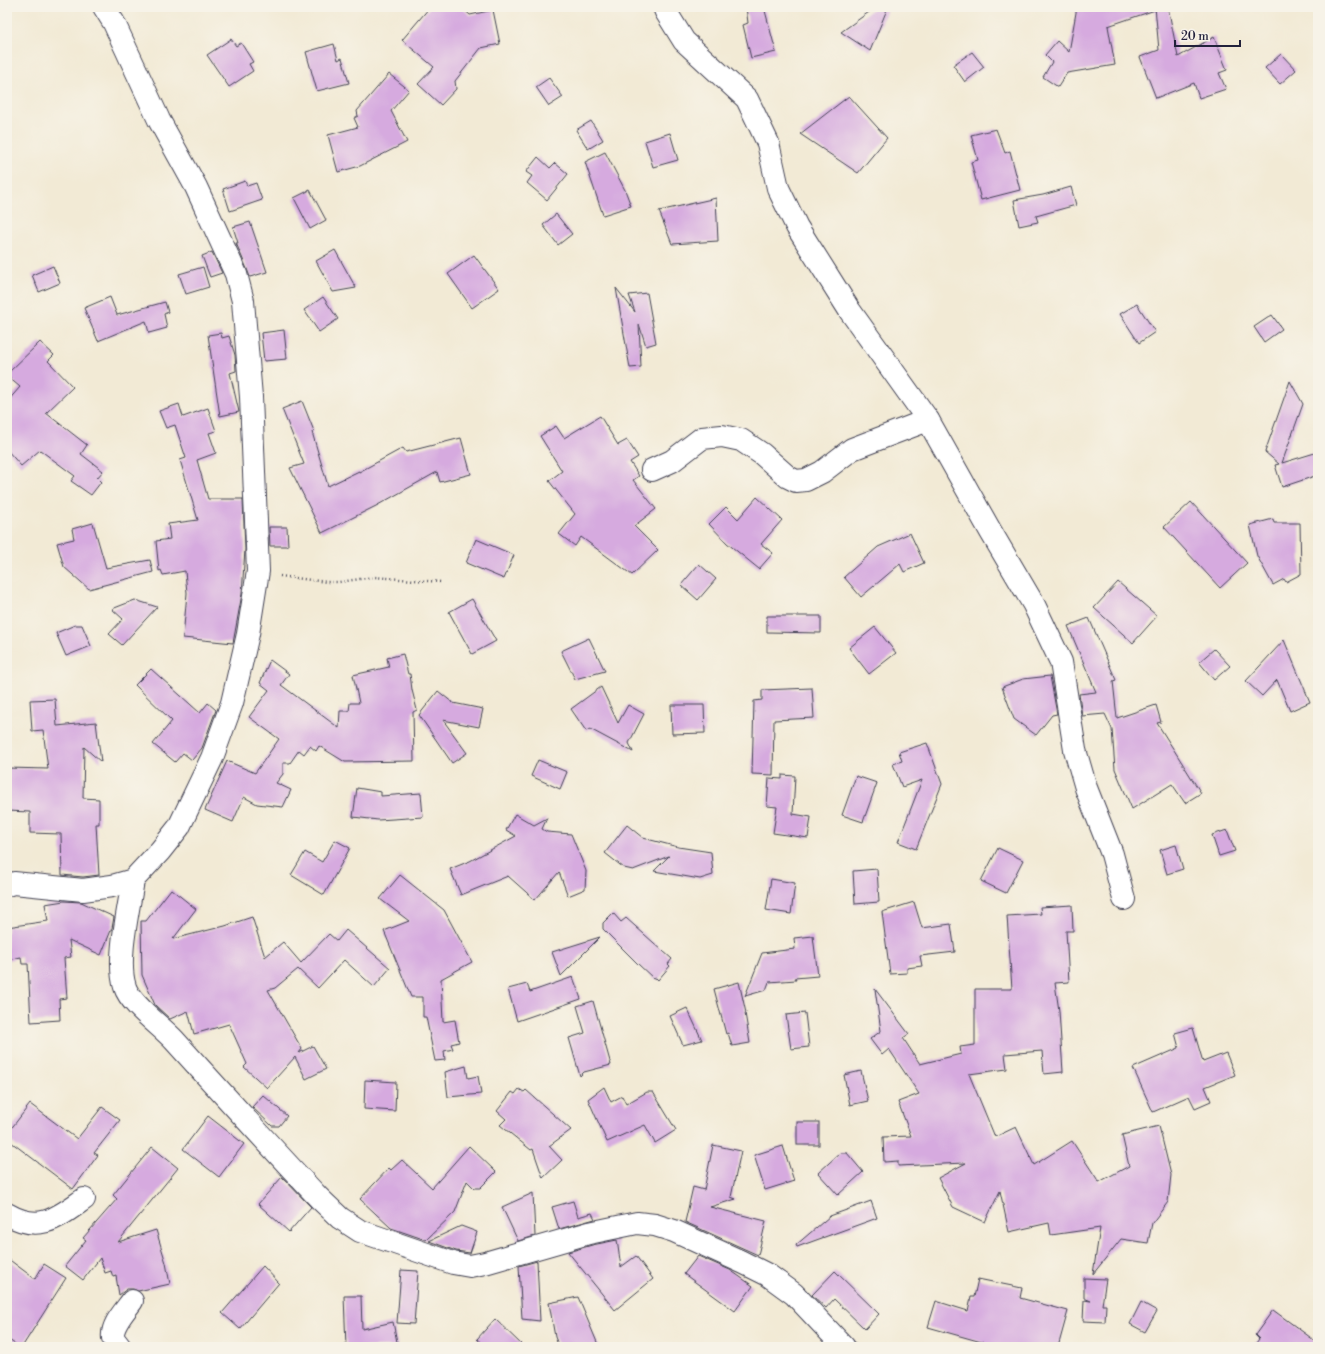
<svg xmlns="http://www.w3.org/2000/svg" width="1325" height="1354" viewBox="0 0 1325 1354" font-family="'Libre Bodoni',serif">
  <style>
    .building { fill: #d6aadf }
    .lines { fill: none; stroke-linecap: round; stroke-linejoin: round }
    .minor-casing { stroke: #414052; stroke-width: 24 }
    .path { stroke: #414052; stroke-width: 2.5; stroke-dasharray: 1 3; stroke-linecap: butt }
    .minor { stroke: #fff; stroke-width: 22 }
  </style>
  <rect width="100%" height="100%" fill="#f7f3e8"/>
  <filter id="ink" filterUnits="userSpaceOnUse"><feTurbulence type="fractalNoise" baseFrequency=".025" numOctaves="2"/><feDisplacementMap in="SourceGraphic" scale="8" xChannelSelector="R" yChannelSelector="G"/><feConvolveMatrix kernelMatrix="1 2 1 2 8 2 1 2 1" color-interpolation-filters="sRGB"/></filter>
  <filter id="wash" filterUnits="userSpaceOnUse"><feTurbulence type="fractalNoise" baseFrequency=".012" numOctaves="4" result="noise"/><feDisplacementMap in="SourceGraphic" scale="16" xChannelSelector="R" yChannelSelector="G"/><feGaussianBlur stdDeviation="0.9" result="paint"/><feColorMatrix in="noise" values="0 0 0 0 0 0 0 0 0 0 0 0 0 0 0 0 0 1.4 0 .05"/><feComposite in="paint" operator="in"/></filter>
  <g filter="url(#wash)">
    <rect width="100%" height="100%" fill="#f2ead5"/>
    <g id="blocks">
      <g class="building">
        <path d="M430 7H461L470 15 493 10 500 44 481 48 455 81 456 89 441 105 418 84 434 67 402 40Z"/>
        <path d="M746 7H764L776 52 751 58 743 25 748 23Z"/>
        <path d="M876 7H888L870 51 841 32Z"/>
        <path d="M1077 7H1154L1155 10 1108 26 1115 65 1067 73 1058 87 1043 77 1052 62 1045 55 1057 41 1069 52Z"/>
        <path d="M1155 7H1168L1178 57 1214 37 1227 70 1219 73 1226 89 1199 98 1194 83 1156 98 1140 57 1159 50Z"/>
        <path d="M231 39 236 46 241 43 253 62 249 64 253 71 229 87 207 55Z"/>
        <path d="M334 44 338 60 342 58 349 83 317 91 306 52Z"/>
        <path d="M972 52 984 67 965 82 953 65Z"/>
        <path d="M1281 54 1296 70 1280 84 1265 68Z"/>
        <path d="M389 74 409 90 391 111 407 142 360 166 338 172 328 135 358 127 354 118 358 116 357 111Z"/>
        <path d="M549 78 563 97 549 106 536 87Z"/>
        <path d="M849 96 887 138 858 173 800 134Z"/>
        <path d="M591 121 603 140 588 149 576 130Z"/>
        <path d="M996 129 1005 153 1010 151 1020 190 981 200 971 162 978 160 971 135Z"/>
        <path d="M670 133 678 160 653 167 645 141Z"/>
        <path d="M605 152 625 190 631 206 603 215 585 162Z"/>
        <path d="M538 157 550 168 555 163 568 174 547 200 527 183 532 176 526 172Z"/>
        <path d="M245 181 247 186 256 183 262 200 230 211 223 189Z"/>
        <path d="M1071 187 1076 205 1036 216 1038 222 1019 226 1014 200 1043 195Z"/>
        <path d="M310 190 326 220 310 229 294 198Z"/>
        <path d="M716 198 718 241 672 244 659 211Z"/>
        <path d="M556 214 572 234 558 245 543 225Z"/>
        <path d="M250 222 267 272 250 277 247 269 236 243H238L233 227Z"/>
        <path d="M335 250 356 288 333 292 316 261Z"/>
        <path d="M212 252 222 273 210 277 202 256Z"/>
        <path d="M474 255 499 289 472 308 448 274Z"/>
        <path d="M53 266 60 283 39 292 32 275Z"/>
        <path d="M203 267 209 287 186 294 179 274Z"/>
        <path d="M616 288 635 312 629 295 647 293 656 343 646 346 639 324 641 367 630 368Z"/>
        <path d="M110 297 117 315 165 302 168 312 164 314 167 328 149 333 146 321 98 341 84 308Z"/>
        <path d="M323 297 338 319 319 332 304 310Z"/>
        <path d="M1137 304 1155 332 1139 343 1120 314Z"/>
        <path d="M1272 315 1282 329 1264 342 1254 327Z"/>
        <path d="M284 330 287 359 264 361 261 333Z"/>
        <path d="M221 333 222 338 229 336 235 355 236 371 230 373 239 412 220 416 208 335Z"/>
        <path d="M40 342 54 355 48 361 73 387 46 413 87 445 81 454 103 471 97 478 101 482 91 495 71 481 75 476 40 450 21 466 7 450V402L20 387 7 376V374Z"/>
        <path d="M1290 381 1303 404 1282 463 1318 452V475L1282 487 1275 465 1279 464 1265 452Z"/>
        <path d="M302 401 314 431 312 432 328 486 359 471V472L403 448 406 452 461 438 471 474 440 482 437 472 376 506 322 533 290 468 304 464 282 409Z"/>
        <path d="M179 404 183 417 208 408 216 431 209 433 216 453 197 460 208 499H243L245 549 242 594 233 643 183 638 187 593 185 571 163 575 161 570 159 571 156 541 170 539 168 524 198 520 180 460 186 458 175 425 166 428 159 411Z"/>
        <path d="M600 416 618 445 627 440 638 457 630 462 639 476 633 480 656 509 634 526 658 550 632 575 581 537 575 546 559 534 575 514 549 481 562 471 540 436 556 426 564 438Z"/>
        <path d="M757 497 782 520 761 544 773 553 759 569 727 543 709 524 726 507 738 519Z"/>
        <path d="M1191 502 1247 563 1220 588 1164 527Z"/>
        <path d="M1273 519 1274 523H1300L1301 574 1286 582 1284 579 1273 585 1257 556 1250 525Z"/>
        <path d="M93 523 106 568 150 560 153 572 89 589 64 567 57 543 74 539 72 529Z"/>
        <path d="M269 527H287L288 546H270Z"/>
        <path d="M910 533 924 563 904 572 900 564 861 597 844 577 878 547Z"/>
        <path d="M476 539 514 555 504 579 466 563Z"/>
        <path d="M699 564 716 579 698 600 681 585Z"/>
        <path d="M1118 582 1157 616 1133 643 1094 608Z"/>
        <path d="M472 599 496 641 472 654 449 612Z"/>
        <path d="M135 600 157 607 122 645 109 634 123 619 112 609Z"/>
        <path d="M767 616H821V633L767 632Z"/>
        <path d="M1089 618 1116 680 1113 681 1117 718 1156 705 1161 722 1157 723 1201 793 1185 803 1172 784 1132 809 1115 769 1112 729 1105 714 1082 716 1079 694 1096 692 1068 626Z"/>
        <path d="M75 625H82L91 646 66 656 56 633Z"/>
        <path d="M875 627 896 653 869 674 849 648Z"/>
        <path d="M589 638 605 671 575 679 561 651Z"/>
        <path d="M1284 640 1310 702 1290 711 1277 680 1262 696 1246 681Z"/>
        <path d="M1214 649 1230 666 1214 680 1199 662Z"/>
        <path d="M403 654 408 674H410L412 690 417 710 413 712 414 761 345 762 319 746 316 751 310 746 304 754 299 750 290 763H283V774L276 783 291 790 283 807 257 804 244 797 233 822 205 810 227 761 255 773 279 739 249 717 269 690 260 683 270 660 289 674 281 685 339 728 340 711H349L350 703H359L353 675 389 667 387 658Z"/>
        <path d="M151 669 200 713 208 703 216 710 202 748 192 760 183 753 175 762 153 744 172 721 135 685Z"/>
        <path d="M1050 676 1057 714 1052 715 1036 735 1014 719 1002 687 1023 679Z"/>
        <path d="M601 687 618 723 628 705 644 714 629 743 633 752 590 729 586 731 571 709Z"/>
        <path d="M812 688 814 718 774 720 773 775 752 774 754 701 762 700V690Z"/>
        <path d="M438 691 453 703 483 709 479 727 443 720 467 753 452 763 419 715Z"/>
        <path d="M55 699 57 726 96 722 101 762 84 747 83 798 99 799V824H96L99 875 83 877 62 875 61 834 30 833V812L7 811V768L48 769 43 730 32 731 30 700Z"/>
        <path d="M671 705H704L705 733 672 734Z"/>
        <path d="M927 743 942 784 916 849 898 842 922 780 902 787 893 764 902 761 899 752Z"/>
        <path d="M538 760 567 772 560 789 531 776Z"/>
        <path d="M782 775 795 776 793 814 811 817 808 838 773 833 777 807 767 806 769 778 782 779Z"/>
        <path d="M856 776 877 783 863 822 842 815Z"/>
        <path d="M357 788 381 792V796L421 793 423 817 378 820 353 817Z"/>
        <path d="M515 814 534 825 547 818 542 829 547 832 571 834 586 871 585 889 568 896 559 872 535 900 508 876 461 895 450 869 470 861 516 836 506 830Z"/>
        <path d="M627 825 643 838 678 847 711 852 713 875 700 879 654 871 669 856 633 870 624 868 605 853Z"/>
        <path d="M1227 830 1235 851 1219 856 1212 835Z"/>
        <path d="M335 840 350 848 324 895 291 875 305 852 322 862Z"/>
        <path d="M1176 845 1183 869 1167 874 1160 850Z"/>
        <path d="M998 848 1023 860 1006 893 981 881Z"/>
        <path d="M877 869 879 902 855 904 853 871Z"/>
        <path d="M400 875 444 910 472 962 441 979 443 1022 455 1020 459 1042 451 1044 453 1049 444 1051 445 1060 435 1061 426 1017H423V997H411L384 931 409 921 380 899Z"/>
        <path d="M771 879 795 883 791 914 766 910Z"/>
        <path d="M171 889 196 909 173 939 225 926 252 917 265 957 283 942 301 963 329 934 337 941 346 930 390 968 374 987 344 960 318 988 298 969 275 988 268 990 302 1049 299 1053 313 1046 326 1069 306 1079 295 1057 267 1088 244 1067 247 1064 229 1024 194 1034 188 1011 170 1019 155 1005 142 975 141 921H146Z"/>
        <path d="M64 901 81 902 114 917 112 928 101 955 69 940 71 957 64 958 67 998 59 999 60 1020 31 1022 28 964H22L21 957 7 960V927L48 921 45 904Z"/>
        <path d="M914 902 922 928 951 924 955 952 920 956 922 966 907 968V973L890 974 882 912Z"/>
        <path d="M1072 905 1073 931H1066L1069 982 1055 983 1059 1011 1063 1072 1044 1074 1042 1051 1005 1054 1007 1069 969 1074 995 1137 1016 1127 1034 1165 1072 1141 1099 1182 1129 1166 1122 1135 1159 1126 1171 1175 1168 1202 1152 1223 1148 1243 1121 1239 1093 1274 1100 1228 1051 1235 1049 1223 1009 1232 1000 1191 985 1222 953 1207 938 1178 966 1163 898 1166V1161L884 1162 883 1137 911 1136 898 1102 919 1094 889 1049 882 1055 870 1039 881 1031 875 989 909 1034 903 1038 920 1064 961 1054 960 1047 975 1045V989H1012L1007 916 1041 914 1040 907Z"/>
        <path d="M613 913 621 922 626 918 672 959 668 964 670 966 658 980 656 978 654 979 638 964 603 929V923Z"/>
        <path d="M813 936 818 976 795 978 796 980 769 982 766 990 745 996 762 953 795 949 794 938Z"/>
        <path d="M600 937 561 976 552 952Z"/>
        <path d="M573 977 581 999 517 1021 508 989 527 984 530 992Z"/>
        <path d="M739 982 746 1013H745L750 1043 732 1046 728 1033 726 1034 714 989Z"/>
        <path d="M593 1001 611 1065 584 1072 580 1076 569 1038 585 1033 577 1006Z"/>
        <path d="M687 1008 702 1040 683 1045 670 1016Z"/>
        <path d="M805 1013 809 1047 791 1049 786 1015Z"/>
        <path d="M1193 1028 1203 1062 1226 1053 1235 1075 1205 1087 1211 1101 1195 1108 1189 1096 1153 1112 1133 1068 1179 1048 1175 1033Z"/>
        <path d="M466 1066 468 1078 478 1076 481 1094 448 1097 445 1072Z"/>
        <path d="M861 1071 868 1101 850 1105 844 1075Z"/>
        <path d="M365 1080 396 1082 395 1111 364 1109Z"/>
        <path d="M604 1087 611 1102 622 1096 626 1104 647 1092H653L676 1130 655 1143 645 1125 607 1142 588 1099Z"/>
        <path d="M519 1089 524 1092 526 1090 571 1130 549 1146 562 1160 543 1178 533 1149 531 1150 500 1125 506 1119 497 1111 512 1092 515 1094Z"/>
        <path d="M263 1095 287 1116 279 1126H272L252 1107Z"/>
        <path d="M30 1104 77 1139 102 1107 120 1120 94 1153 98 1155 73 1189 7 1139V1134Z"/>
        <path d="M208 1116 244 1144 219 1177 183 1149Z"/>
        <rect x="797" y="1122" width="22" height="23"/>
        <path d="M713 1145 741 1151 731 1197 736 1199 710 1207 766 1221 758 1255 685 1222 693 1187 704 1190Z"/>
        <path d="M469 1146 496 1172 480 1188H474L467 1181 455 1212 426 1240 391 1228 360 1199 389 1168 391 1170 402 1160 432 1188Z"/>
        <path d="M783 1146 794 1181 765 1190 754 1155Z"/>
        <path d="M152 1147 178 1168 118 1242 156 1230 166 1263 170 1284 138 1291 133 1289H127L119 1295 116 1276 113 1277 111 1271 105 1273 100 1258 83 1280 65 1266 86 1240 83 1238 117 1199 113 1195Z"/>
        <path d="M840 1153H847L863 1172 838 1195 818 1173Z"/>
        <path d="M282 1177 311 1207 289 1232 258 1204Z"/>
        <path d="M533 1193 535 1236 518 1241 502 1207Z"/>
        <path d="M573 1201 578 1217 592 1213 595 1219 559 1229 552 1207Z"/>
        <path d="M871 1201 877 1218 797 1247 796 1245 830 1216Z"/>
        <path d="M461 1226 477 1232 470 1253 456 1251 429 1241Z"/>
        <path d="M617 1240 621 1267 636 1256 653 1279 615 1310 568 1252 592 1245Z"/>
        <path d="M698 1256 730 1270 753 1286 735 1311 684 1274Z"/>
        <path d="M7 1258 35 1279 44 1264 66 1278 22 1347H20L7 1339Z"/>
        <path d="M537 1261 540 1321 522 1319 519 1266Z"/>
        <path d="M263 1266 279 1283 240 1329 222 1313Z"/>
        <path d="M401 1270 418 1271 414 1324 397 1323Z"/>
        <path d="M835 1271 879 1314 865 1329 834 1299 826 1308 812 1295Z"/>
        <path d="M1084 1278 1106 1279 1102 1305H1106L1105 1322 1083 1321 1084 1300 1091 1301 1084 1298Z"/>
        <path d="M978 1279 1022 1288 1020 1298 1068 1311 1058 1347H984L985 1343 928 1327 936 1301 968 1311 971 1297H974Z"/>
        <path d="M344 1296H361L362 1329 393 1322 398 1347H346Z"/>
        <path d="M578 1297 599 1347H559L555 1337 549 1303Z"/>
        <path d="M1141 1302 1157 1311 1145 1332 1130 1324Z"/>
        <path d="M1273 1310 1318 1343V1347H1253L1259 1339 1255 1335Z"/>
        <path d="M495 1319 524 1347H486L477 1339Z"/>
      </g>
    </g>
  </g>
  <g filter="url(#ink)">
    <use href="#blocks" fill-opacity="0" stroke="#414052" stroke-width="1"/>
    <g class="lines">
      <g class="minor-casing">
        <g id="minor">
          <path d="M664 7 666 12 684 41 747 99 768 143 778 188 797 227 850 311 928 420 991 532 1034 605 1061 662 1075 750 1086 788 1112 854 1124 899"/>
          <path d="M652 470 672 461 702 438 722 436 741 440 762 454 788 477 796 481 806 480 822 472 852 449 928 420"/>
          <path d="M133 880C129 909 116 960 125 987 130 1004 161 1026 174 1040 222 1093 270 1146 319 1198L340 1218 360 1231 453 1263 470 1266 485 1263 589 1233 637 1223 655 1225 674 1231 742 1262 768 1275 794 1294 844 1347"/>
          <path d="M7 885 14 883 83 890 112 886 133 880 160 851 179 827 212 758 232 703 248 634 258 571 251 397 243 301 236 274 196 187 159 120 114 23 104 7"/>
          <path d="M7 1214C40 1233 57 1218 84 1199"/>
          <path d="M120 1347 113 1338C111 1325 125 1311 132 1301"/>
        </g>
      </g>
      <path class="path" d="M280 576 327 582H339L374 577 441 582"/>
      <use href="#minor" class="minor"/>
    </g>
  </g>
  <rect width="1325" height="1354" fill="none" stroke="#f7f3e8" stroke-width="24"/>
  <path d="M1175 40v6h65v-6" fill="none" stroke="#22223b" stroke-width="2"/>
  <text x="1181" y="40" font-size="12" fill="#22223b" stroke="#f7f3e8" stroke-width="3" paint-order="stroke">20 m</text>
</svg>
